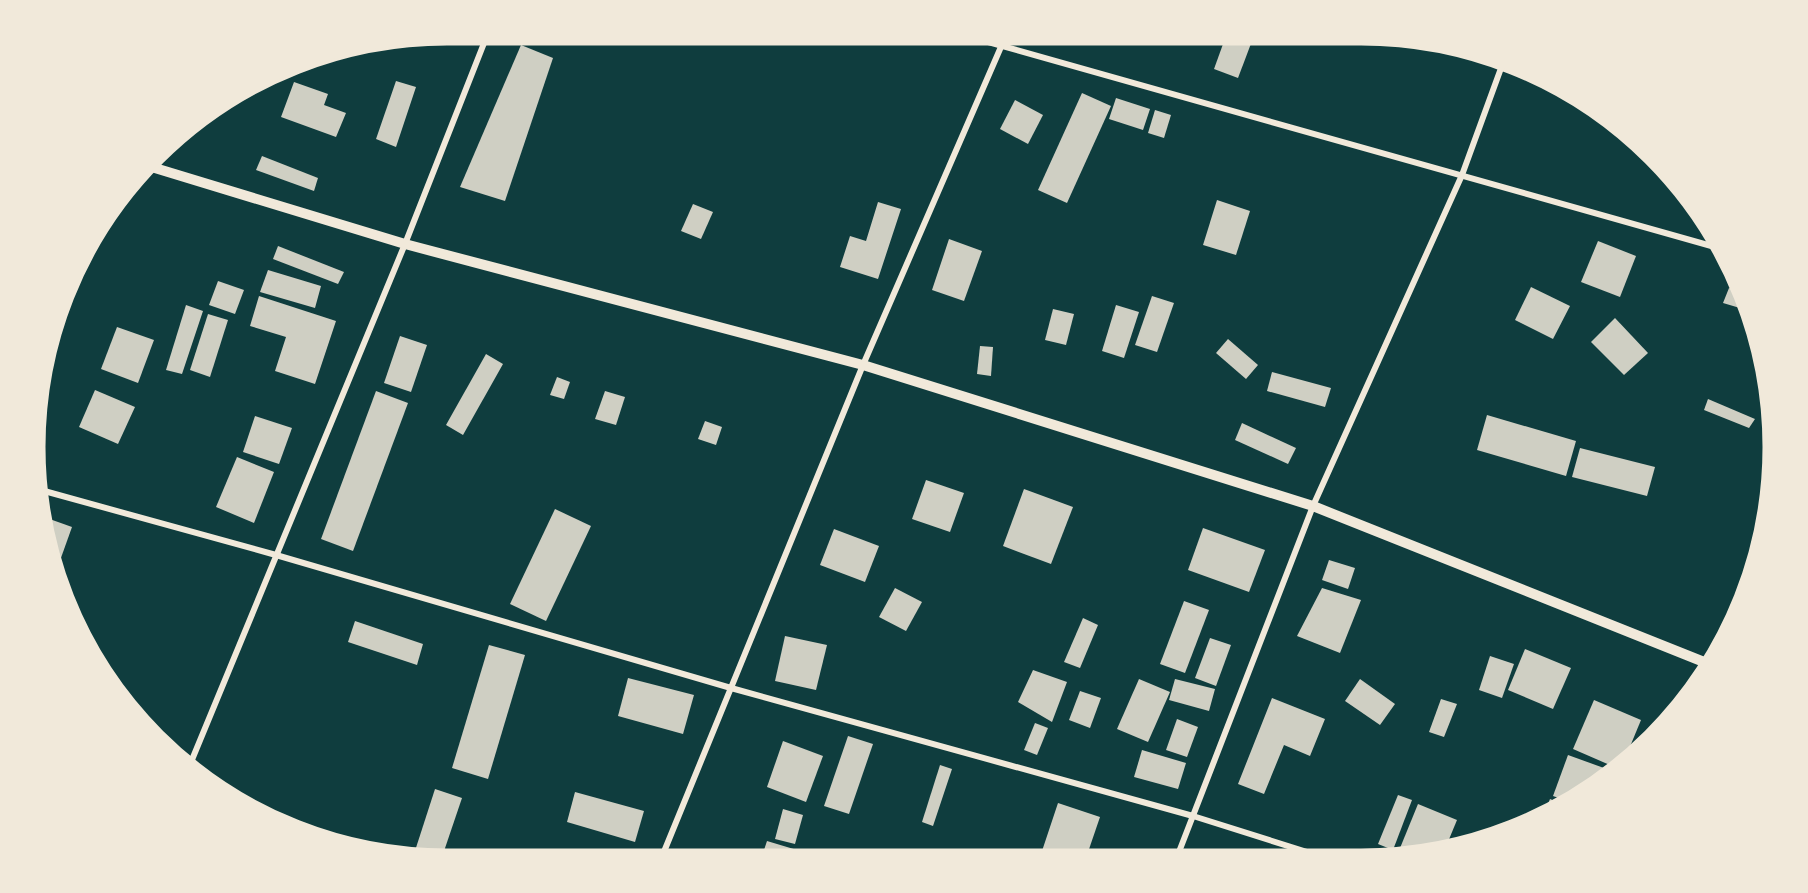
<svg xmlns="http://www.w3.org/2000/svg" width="1808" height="893" viewBox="0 0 1808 893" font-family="'Varela Round',sans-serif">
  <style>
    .building { fill: #cfcfc3 }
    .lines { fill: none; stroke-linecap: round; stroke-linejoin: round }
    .minor { stroke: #f1e9da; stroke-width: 6 }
    .tertiary { stroke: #f1e9da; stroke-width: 10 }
    .rim { fill: none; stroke: #f1e9da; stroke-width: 3 }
  </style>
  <rect width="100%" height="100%" fill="#0f3d3e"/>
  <g class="building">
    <path d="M1227 33H1255L1238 78 1214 69Z"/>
    <path d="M521 45 553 58 505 201 460 187Z"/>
    <path d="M396 81 416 87 396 147 376 139Z"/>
    <path d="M294 82 328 94 324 105 346 113 336 137 281 117Z"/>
    <path d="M1082 93 1111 106 1067 203 1038 190Z"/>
    <path d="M1116 98 1150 109 1143 130 1109 119Z"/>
    <path d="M1015 100 1043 115 1028 144 1000 129Z"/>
    <path d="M1155 110 1171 115 1164 138 1148 133Z"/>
    <path d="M262 156 318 178 314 191 256 170Z"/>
    <path d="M1217 200 1250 211 1236 255 1203 245Z"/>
    <path d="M878 202 901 209 878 279 840 267 850 236 866 241Z"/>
    <path d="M693 204 713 212 701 239 681 231Z"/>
    <path d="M949 239 982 251 964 301 932 290Z"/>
    <path d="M1598 241 1636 256 1620 297 1581 282Z"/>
    <path d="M278 246 344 272 338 284 273 259Z"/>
    <path d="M268 270 321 286 315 308 260 292Z"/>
    <path d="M218 281 244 290 235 314 209 305Z"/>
    <path d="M1531 287 1570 306 1553 339 1515 320Z"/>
    <path d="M1729 288 1745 292 1750 311 1723 303Z"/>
    <path d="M259 296 336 321 315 384 275 371 286 337 250 326Z"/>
    <path d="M1152 296 1174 303 1157 352 1135 345Z"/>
    <path d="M186 305 203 311 182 374 166 370Z"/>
    <path d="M1116 305 1139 312 1124 358 1102 351Z"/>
    <path d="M1053 309 1074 314 1066 345 1045 340Z"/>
    <path d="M208 314 228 320 210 377 190 370Z"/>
    <path d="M1615 318 1648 353 1624 375 1591 342Z"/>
    <path d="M117 327 154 340 138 383 101 369Z"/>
    <path d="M400 336 427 345 411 392 384 383Z"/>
    <path d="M1228 339 1258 365 1246 379 1216 353Z"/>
    <path d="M980 346 993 347 991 376 977 374Z"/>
    <path d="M486 354 503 364 463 435 446 425Z"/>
    <path d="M1272 372 1331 388 1325 407 1267 391Z"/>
    <path d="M557 377 570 382 564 399 550 395Z"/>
    <path d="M95 390 135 407 118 444 79 427Z"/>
    <path d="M376 391 408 403 353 551 321 539Z"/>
    <path d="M605 391 625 397 616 425 595 419Z"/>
    <path d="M1708 399 1755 419 1749 428 1704 410Z"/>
    <path d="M1487 415 1576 441 1566 476 1477 450Z"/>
    <path d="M255 416 292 428 279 464 243 452Z"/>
    <path d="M705 421 722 427 716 445 698 439Z"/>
    <path d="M1242 423 1296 448 1288 464 1235 440Z"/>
    <path d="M1580 448 1655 467 1647 496 1572 477Z"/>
    <path d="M237 457 274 472 254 523 216 507Z"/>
    <path d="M926 480 964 493 950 532 912 519Z"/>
    <path d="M1024 489 1073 507 1051 564 1003 546Z"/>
    <path d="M555 509 591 526 546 621 510 604Z"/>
    <path d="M44 517 72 527 57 569 42 520Z"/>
    <path d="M1203 528 1265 550 1249 592 1188 570Z"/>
    <path d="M834 529 879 546 865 582 820 565Z"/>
    <path d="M1329 560 1355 568 1348 589 1322 580Z"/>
    <path d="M895 588 922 602 906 631 879 617Z"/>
    <path d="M1322 588 1361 600 1340 653 1297 636Z"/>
    <path d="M1184 601 1209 610 1185 673 1160 664Z"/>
    <path d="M1083 618 1098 625 1080 668 1064 662Z"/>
    <path d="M355 621 423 644 417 665 348 642Z"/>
    <path d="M785 636 827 645 816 690 775 681Z"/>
    <path d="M1210 638 1231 645 1216 686 1195 678Z"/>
    <path d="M489 645 525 655 488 779 452 768Z"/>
    <path d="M1525 649 1571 668 1553 709 1508 690Z"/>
    <path d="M1490 656 1514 664 1502 698 1479 690Z"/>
    <path d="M1033 670 1067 682 1052 722 1018 702Z"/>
    <path d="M628 678 694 695 683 734 618 716Z"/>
    <path d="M1139 679 1170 692 1148 742 1117 729Z"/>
    <path d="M1175 679 1215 689 1209 711 1169 700Z"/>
    <path d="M1360 679 1395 704 1380 725 1345 701Z"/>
    <path d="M1080 691 1101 698 1090 728 1069 720Z"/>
    <path d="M1272 698 1325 719 1310 756 1284 745 1264 794 1238 784Z"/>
    <path d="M1441 699 1457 704 1444 737 1429 732Z"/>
    <path d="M1594 700 1641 720 1622 766 1619 769 1573 749Z"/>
    <path d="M1177 719 1198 727 1187 757 1166 750Z"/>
    <path d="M1035 723 1048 728 1037 755 1024 750Z"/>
    <path d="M848 736 873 744 849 814 824 806Z"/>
    <path d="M783 741 823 756 806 802 767 787Z"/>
    <path d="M1142 750 1186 763 1178 789 1134 777Z"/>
    <path d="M1568 755 1615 772 1567 801 1553 796Z"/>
    <path d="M940 765 952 769 933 826 922 822Z"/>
    <path d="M435 789 462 798 441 860 413 857Z"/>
    <path d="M575 792 644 811 635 842 567 822Z"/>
    <path d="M1398 795 1412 800 1393 850 1378 844Z"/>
    <path d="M1550 799 1562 804 1544 814Z"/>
    <path d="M1058 803 1100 817 1086 858H1062L1042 851Z"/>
    <path d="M1418 804 1457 820 1445 849 1416 856H1407L1398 853Z"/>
    <path d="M783 809 803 815 795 844 775 839Z"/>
    <path d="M767 841 797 850 794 859H761Z"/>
    <path d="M1213 849 1236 857H1210Z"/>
    <path d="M997 852 1013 858H995Z"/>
  </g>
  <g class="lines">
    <g class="minor">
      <path d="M956 33 1722 249"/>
      <path d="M37 489 276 555 731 688 1193 816 1323 857"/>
      <path d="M189 767 405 244 488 33"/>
      <path d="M1177 857 1313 506 1462 175 1504 60"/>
      <path d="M661 859 863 365 1007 33"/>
    </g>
    <path class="tertiary" d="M145 165 405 244 863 365 1313 506 1709 664"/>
  </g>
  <path d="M0 0H1808V893H0ZM447 44H1361A403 403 0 0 1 1764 447V447A403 403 0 0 1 1361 850H447A403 403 0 0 1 44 447V447A403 403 0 0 1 447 44Z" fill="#f1e9da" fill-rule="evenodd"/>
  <path class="rim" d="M447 44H1361A403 403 0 0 1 1764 447V447A403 403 0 0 1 1361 850H447A403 403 0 0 1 44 447V447A403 403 0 0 1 447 44Z"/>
</svg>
